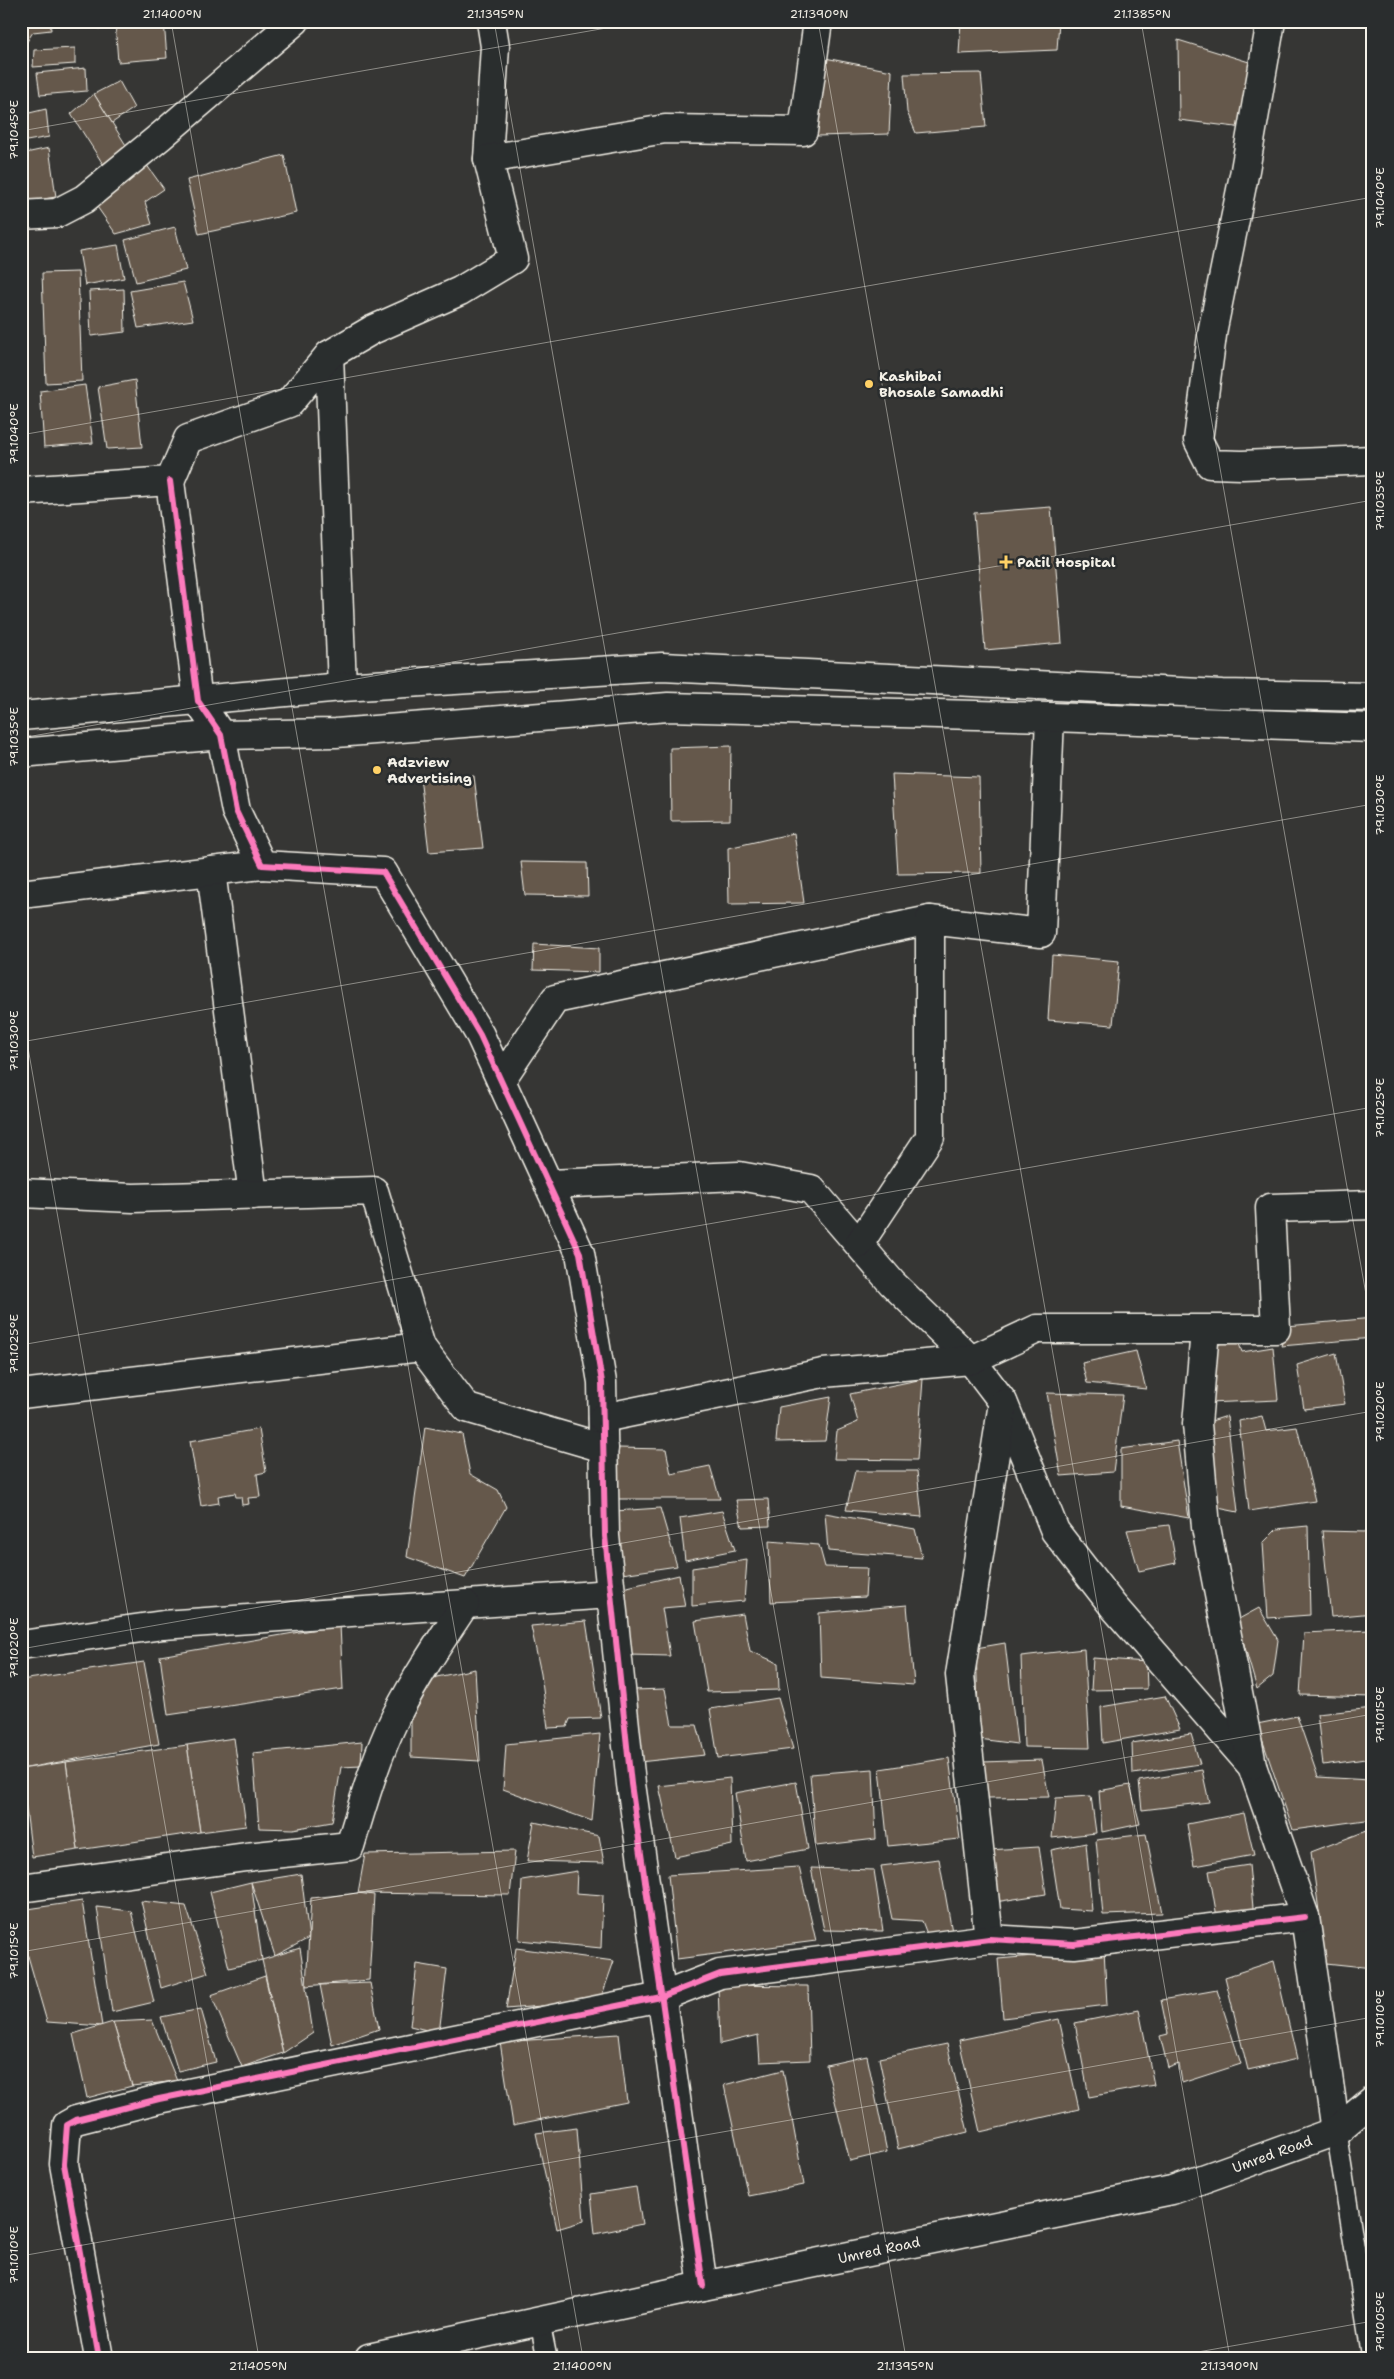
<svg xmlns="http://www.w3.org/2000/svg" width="1394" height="2379" viewBox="0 0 1394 2379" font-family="'Shantell Sans',sans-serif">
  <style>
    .building { fill: #65584c; stroke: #f4f1e8 }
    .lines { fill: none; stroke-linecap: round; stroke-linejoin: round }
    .lane-casing { stroke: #f4f1e8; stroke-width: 22 }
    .street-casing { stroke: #f4f1e8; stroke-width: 31 }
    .secondary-casing { stroke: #f4f1e8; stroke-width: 31 }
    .lane { stroke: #2a2d2e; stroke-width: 19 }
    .street { stroke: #2a2d2e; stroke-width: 28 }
    .secondary { stroke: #2a2d2e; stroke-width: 28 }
    .cycleway-casing { stroke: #2a2d2e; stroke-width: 9 }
    .cycleway { stroke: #fd7abc; stroke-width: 6 }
    .ticks { fill: none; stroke: #f4f1e8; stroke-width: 1; stroke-opacity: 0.45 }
    .poi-dot { fill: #ffd166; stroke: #2a2d2e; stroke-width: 2 }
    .labels { text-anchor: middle; stroke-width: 5; stroke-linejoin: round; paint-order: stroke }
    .poi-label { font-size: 14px; font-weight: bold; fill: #f4f1e8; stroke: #2a2d2e; text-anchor: start }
    .street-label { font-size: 14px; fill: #f4f1e8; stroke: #2a2d2e }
    .neatline { fill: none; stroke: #f4f1e8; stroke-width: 2 }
    .ticks-label { font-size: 12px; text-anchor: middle; fill: #f4f1e8 }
  </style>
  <rect width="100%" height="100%" fill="#363634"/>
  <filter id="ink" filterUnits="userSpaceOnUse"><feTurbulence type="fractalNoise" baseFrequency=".02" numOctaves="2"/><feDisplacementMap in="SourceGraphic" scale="10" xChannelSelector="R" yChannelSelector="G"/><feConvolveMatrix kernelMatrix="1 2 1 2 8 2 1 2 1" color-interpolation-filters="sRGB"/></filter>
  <g filter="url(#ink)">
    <g class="building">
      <path d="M21 21H50L51 30 33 32 21 51Z"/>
      <path d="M82 21H102L101 29 81 26Z"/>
      <path d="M164 21 167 58 118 62 115 22Z"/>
      <path d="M961 21H1059L1057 50 959 54Z"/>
      <path d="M1178 40 1249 62 1244 128 1179 120Z"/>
      <path d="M75 48V64L33 67 34 50Z"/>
      <path d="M825 58 892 71 889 134 817 136Z"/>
      <path d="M86 68 87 91 40 95 37 73Z"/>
      <path d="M981 73 986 127 916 133 907 112 904 74Z"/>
      <path d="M119 81 134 108 112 123 94 94Z"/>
      <path d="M94 94 129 150 103 164 71 114Z"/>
      <path d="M46 109 49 137 21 142V115Z"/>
      <path d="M49 148 56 197 24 202 21 154Z"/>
      <path d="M284 155 296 213 199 234 187 180Z"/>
      <path d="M146 164 164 189 145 202 152 224 116 234 93 201Z"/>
      <path d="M175 227 186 270 136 282 125 240Z"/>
      <path d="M118 245 124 278 85 285 79 251Z"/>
      <path d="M78 272 82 381 46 383 42 273Z"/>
      <path d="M183 282 193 320 138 328 130 291Z"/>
      <path d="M124 289 125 332 91 336 89 291Z"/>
      <path d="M135 380 142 447 107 449 98 387Z"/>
      <path d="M85 385 93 443 44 447 40 391Z"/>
      <path d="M1051 507 1062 643 985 650 974 513Z"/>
      <path d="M731 746 730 820 671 821 670 748Z"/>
      <path d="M892 774 979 777 981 873 898 874Z"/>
      <path d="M474 776 483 848 429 852 420 777Z"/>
      <path d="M794 833 804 903 729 904 728 848Z"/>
      <path d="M521 862 587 863 588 896 525 895Z"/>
      <path d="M534 944 599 948V972L533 970Z"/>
      <path d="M1052 955 1119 961 1113 1025 1048 1020Z"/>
      <path d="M1373 1318V1338L1281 1346 1287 1326Z"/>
      <path d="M1238 1341 1242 1352 1273 1347 1278 1400 1208 1403 1212 1345Z"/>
      <path d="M1136 1351 1146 1389 1087 1383 1082 1363Z"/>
      <path d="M1336 1353 1345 1404 1304 1409 1297 1365Z"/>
      <path d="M923 1379 917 1460 834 1459 837 1431 858 1422 850 1394Z"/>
      <path d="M1047 1393 1123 1395 1113 1472 1061 1476Z"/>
      <path d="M831 1397 825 1441 776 1442 779 1407Z"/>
      <path d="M1227 1416 1238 1512 1218 1508 1208 1422Z"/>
      <path d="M1262 1416 1266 1431 1297 1427 1315 1501 1249 1511 1239 1421Z"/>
      <path d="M425 1427 462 1434 470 1474 498 1490 506 1507 465 1578 407 1557Z"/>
      <path d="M259 1429 266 1472 257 1474 260 1497 248 1498 249 1504 242 1505 241 1497H236L235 1493 218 1496 219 1503 201 1506 190 1441Z"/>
      <path d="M1177 1441 1189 1518 1121 1506V1449Z"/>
      <path d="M618 1448 666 1449 671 1474 710 1466 720 1499H613Z"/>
      <path d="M855 1471H917L922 1517 846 1510Z"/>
      <path d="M768 1499 770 1526 742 1527 736 1500Z"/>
      <path d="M660 1508 677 1566 622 1574 615 1511Z"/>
      <path d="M722 1511 735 1550 685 1560 680 1518Z"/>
      <path d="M825 1513 915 1529 922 1558 828 1551Z"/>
      <path d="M1169 1525 1176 1563 1139 1571 1127 1530Z"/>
      <path d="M1308 1526 1310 1615 1268 1618 1263 1543 1277 1529Z"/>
      <path d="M1322 1531 1366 1532 1373 1560V1613L1331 1617Z"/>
      <path d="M769 1541 819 1545 825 1567 867 1568 865 1597 771 1602Z"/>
      <path d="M747 1560 744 1601 692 1606V1568Z"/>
      <path d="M679 1575 685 1606 662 1608 670 1656 629 1655 623 1588Z"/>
      <path d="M907 1605 914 1685 821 1678 819 1613Z"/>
      <path d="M1259 1608 1278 1640 1273 1676 1257 1689 1237 1620Z"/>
      <path d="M743 1614 750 1651 778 1663 779 1690 707 1692 695 1621Z"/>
      <path d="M586 1621 601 1718 570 1719 567 1727 548 1728 541 1674 531 1626Z"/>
      <path d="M340 1625 343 1689 168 1715 160 1656Z"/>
      <path d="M1371 1630 1373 1697 1300 1695 1304 1633Z"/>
      <path d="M1005 1643 1017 1744 979 1739 976 1648Z"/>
      <path d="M1084 1649 1090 1748 1024 1747 1021 1656Z"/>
      <path d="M1093 1658 1146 1662 1147 1689 1091 1690Z"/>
      <path d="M144 1662 159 1744 21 1769V1680Z"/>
      <path d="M475 1669 480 1761 411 1757V1712L432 1678Z"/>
      <path d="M665 1689 672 1725H697L705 1755 639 1762 633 1690Z"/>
      <path d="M1165 1696 1180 1729 1103 1743 1101 1707Z"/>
      <path d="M778 1698 793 1749 718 1758 710 1709Z"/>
      <path d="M1373 1708 1372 1758 1323 1765 1317 1714Z"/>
      <path d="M1297 1716 1318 1777 1369 1780 1373 1799V1819L1293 1830 1257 1724Z"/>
      <path d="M600 1734 592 1821 503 1789 506 1744Z"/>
      <path d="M1191 1734 1200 1764 1133 1774 1132 1743Z"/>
      <path d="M234 1738 246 1826 200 1832 187 1745Z"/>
      <path d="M362 1742 361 1766 341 1767 332 1822 293 1829 259 1828 253 1753Z"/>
      <path d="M187 1745 200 1832 78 1850 66 1762Z"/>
      <path d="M949 1758 960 1839 888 1846 880 1769Z"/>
      <path d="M1042 1760 1049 1797 988 1798 982 1762Z"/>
      <path d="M66 1762 78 1850 32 1857 21 1769Z"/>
      <path d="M873 1769 876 1839 816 1846 810 1774Z"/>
      <path d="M1202 1770 1209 1802 1142 1810 1139 1781Z"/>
      <path d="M730 1778 732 1845 675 1857 659 1786Z"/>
      <path d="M796 1782 808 1849 746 1861 735 1793Z"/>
      <path d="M1130 1785 1140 1824 1102 1832 1099 1791Z"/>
      <path d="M21 1795 26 1873H21Z"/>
      <path d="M1091 1796 1096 1833 1052 1838 1056 1798Z"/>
      <path d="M1244 1813 1254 1855 1194 1866 1187 1824Z"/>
      <path d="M534 1822 599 1836 604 1863 527 1861Z"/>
      <path d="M1366 1831 1373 1879V1968L1326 1963 1311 1852Z"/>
      <path d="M1146 1834 1162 1913 1103 1915 1096 1840Z"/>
      <path d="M1086 1843 1092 1911 1060 1909 1051 1850Z"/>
      <path d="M1039 1847 1046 1894 995 1902 988 1850Z"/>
      <path d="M515 1851 510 1895 358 1893 365 1854Z"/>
      <path d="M939 1859 952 1932 927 1934 922 1921 892 1919 881 1866Z"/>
      <path d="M1249 1865 1254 1918 1217 1917 1209 1871Z"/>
      <path d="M799 1867 816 1941 677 1959 668 1875Z"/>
      <path d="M811 1868 874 1870 883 1931 824 1930Z"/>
      <path d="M577 1871 576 1893 603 1895 601 1948 519 1940 522 1880Z"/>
      <path d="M301 1874 309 1938 275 1956 251 1882Z"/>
      <path d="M251 1882 262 1960 229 1968 210 1892Z"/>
      <path d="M358 1893 374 1895 369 1980 306 1986 311 1898Z"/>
      <path d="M82 1901 102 2026 47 2022 21 1932V1910Z"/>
      <path d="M141 1901 186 1906 208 1973 161 1988Z"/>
      <path d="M97 1907 131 1911 154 2002 112 2012Z"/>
      <path d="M300 1948 313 2033 283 2053 262 1960Z"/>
      <path d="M516 1948 614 1961 600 2001 506 2009Z"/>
      <path d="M1104 1950 1107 2005 1003 2018 998 1959Z"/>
      <path d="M1274 1961 1297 2059 1248 2070 1225 1977Z"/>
      <path d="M417 1964 447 1969 439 2033 410 2026Z"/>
      <path d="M265 1976 283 2053 242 2067 211 1995Z"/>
      <path d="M370 1983 379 2029 332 2045 320 1985Z"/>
      <path d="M718 1985 808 1986 810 2060 760 2062 758 2035 720 2044Z"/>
      <path d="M1217 1990 1241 2064 1182 2083 1179 2064 1168 2068 1160 2036 1168 2034 1161 2000Z"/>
      <path d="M201 2009 216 2062 178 2071 161 2017Z"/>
      <path d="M1139 2010 1154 2085 1089 2097 1075 2023Z"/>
      <path d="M1059 2019 1079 2109 980 2132 959 2040Z"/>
      <path d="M152 2020 177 2081 132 2086 113 2022Z"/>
      <path d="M113 2022 132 2086 87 2098 73 2034Z"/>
      <path d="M619 2034 627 2102 513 2125 500 2042Z"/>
      <path d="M947 2044 968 2132 898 2149 879 2058Z"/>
      <path d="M867 2056 887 2152 850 2161 826 2065Z"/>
      <path d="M783 2070 804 2185 748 2196 724 2085Z"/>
      <path d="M577 2128 584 2221 557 2229 536 2133Z"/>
      <path d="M636 2187 642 2224 595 2234 591 2194Z"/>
    </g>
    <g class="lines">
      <g class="lane-casing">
        <g id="lane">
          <path d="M1336 2131 1372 2358"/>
          <path d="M540 2323 547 2358"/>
        </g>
      </g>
      <g class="street-casing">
        <g id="street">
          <path d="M1271 21 1245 170 1213 328 1198 440 1210 464 1242 465 1373 460"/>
          <path d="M488 159 495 46 491 21"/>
          <path d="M21 215 57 213 84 199 161 136 295 21"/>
          <path d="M329 355 342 687"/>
          <path d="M170 481 198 701 221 735 236 811 262 865 383 872 480 1035 580 1253 602 1382 605 1536 631 1784 703 2286"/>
          <path d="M21 491 170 481 188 439 289 403 329 355 372 330 460 291 513 259 488 159 665 129 803 131 818 21"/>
          <path d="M211 871 253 1195"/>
          <path d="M21 894 262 865"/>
          <path d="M501 1080 555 999 930 920"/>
          <path d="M549 1184 739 1176 811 1189 892 1283 971 1360 1003 1402 1055 1531 1113 1606 1252 1766 1305 1917 1336 2131"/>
          <path d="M21 1193 133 1198 374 1191 421 1347"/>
          <path d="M859 1244 930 1137V920L1041 933 1050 717"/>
          <path d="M1205 1330 1197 1424 1206 1527 1252 1765"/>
          <path d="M21 1394 421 1347 467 1408 604 1448"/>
          <path d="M603 1418 823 1373 971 1360 1037 1329H1276L1270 1208 1373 1205"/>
          <path d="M21 1645 163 1625 611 1594"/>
          <path d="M21 1888 246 1857 350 1846C363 1803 376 1757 396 1716 416 1677 441 1640 465 1604"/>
          <path d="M989 1939 960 1675 1003 1403"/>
          <path d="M99 2358 64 2164 67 2125 76 2120 159 2099 661 1997 720 1974 989 1939 1074 1944 1305 1917"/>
        </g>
      </g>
      <g class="secondary-casing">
        <g id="secondary">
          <path d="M21 716 342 687 662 667 1222 694 1373 697"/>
          <path d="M21 753 221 735 336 733 668 707 1050 717 1373 728"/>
          <path d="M369 2358 703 2286 1172 2190 1336 2131 1373 2100"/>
        </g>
      </g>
      <use href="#lane" class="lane"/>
      <use href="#street" class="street"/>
      <use href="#secondary" class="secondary"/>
      <g class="cycleway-casing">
        <g id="cycleway">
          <path d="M170 481 198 701 221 735 236 811 262 865 383 872 480 1035 580 1253 602 1382 605 1536 631 1784 703 2286"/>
          <path d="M99 2358 64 2164 67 2125 76 2120 159 2099 661 1997 720 1974 989 1939 1074 1944 1305 1917"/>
        </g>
      </g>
      <use href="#cycleway" class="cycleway"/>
    </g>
  </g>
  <path class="ticks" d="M171 21 583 2358M494 21 906 2358M818 21 1230 2358M1141 21 1373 1334M21 131 646 21M21 435 1373 197M21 738 1373 500M21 1008 259 2358M21 1042 1373 804M21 1345 1373 1107M21 1649 1373 1411M21 1952 1373 1714M21 2256 1373 2017M1164 2358 1373 2321"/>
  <g class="poi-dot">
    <circle cx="869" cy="384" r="5"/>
    <path d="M1003.5 554.5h5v5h5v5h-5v5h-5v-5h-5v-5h5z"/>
    <circle cx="377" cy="770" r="5"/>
  </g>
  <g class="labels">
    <g class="poi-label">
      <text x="879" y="381">Kashibai<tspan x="879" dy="16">Bhosale Samadhi</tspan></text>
      <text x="1017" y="567">Patil Hospital</text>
      <text x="387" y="767">Adzview<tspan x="387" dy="16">Advertising</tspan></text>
    </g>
    <g class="street-label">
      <text transform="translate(1272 2154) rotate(-20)" y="5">Umred Road</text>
      <text transform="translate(879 2250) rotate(-12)" y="5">Umred Road</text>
    </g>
  </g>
  <rect width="1394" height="2379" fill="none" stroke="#2a2d2e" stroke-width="55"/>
  <rect x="28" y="28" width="1338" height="2324" class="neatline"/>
  <g class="ticks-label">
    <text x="172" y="18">21.1400°N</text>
    <text x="495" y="18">21.1395°N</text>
    <text x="819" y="18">21.1390°N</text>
    <text x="1142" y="18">21.1385°N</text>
    <text transform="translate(14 130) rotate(-90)" y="4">79.1045°E</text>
    <text transform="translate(1380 198) rotate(-90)" y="4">79.1040°E</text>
    <text transform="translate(14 434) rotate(-90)" y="4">79.1040°E</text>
    <text transform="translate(1380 501) rotate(-90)" y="4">79.1035°E</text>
    <text transform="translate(14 737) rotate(-90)" y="4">79.1035°E</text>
    <text transform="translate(1380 805) rotate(-90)" y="4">79.1030°E</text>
    <text transform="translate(14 1041) rotate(-90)" y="4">79.1030°E</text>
    <text transform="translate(1380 1108) rotate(-90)" y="4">79.1025°E</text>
    <text transform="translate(14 1344) rotate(-90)" y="4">79.1025°E</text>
    <text transform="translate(1380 1412) rotate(-90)" y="4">79.1020°E</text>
    <text transform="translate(14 1648) rotate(-90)" y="4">79.1020°E</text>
    <text transform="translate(1380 1715) rotate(-90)" y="4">79.1015°E</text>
    <text transform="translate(14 1951) rotate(-90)" y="4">79.1015°E</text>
    <text transform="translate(1380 2019) rotate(-90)" y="4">79.1010°E</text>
    <text transform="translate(14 2255) rotate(-90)" y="4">79.1010°E</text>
    <text transform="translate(1380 2322) rotate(-90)" y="4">79.1005°E</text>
    <text x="258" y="2370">21.1405°N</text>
    <text x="582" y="2370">21.1400°N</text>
    <text x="905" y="2370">21.1395°N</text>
    <text x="1229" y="2370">21.1390°N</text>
  </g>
</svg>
